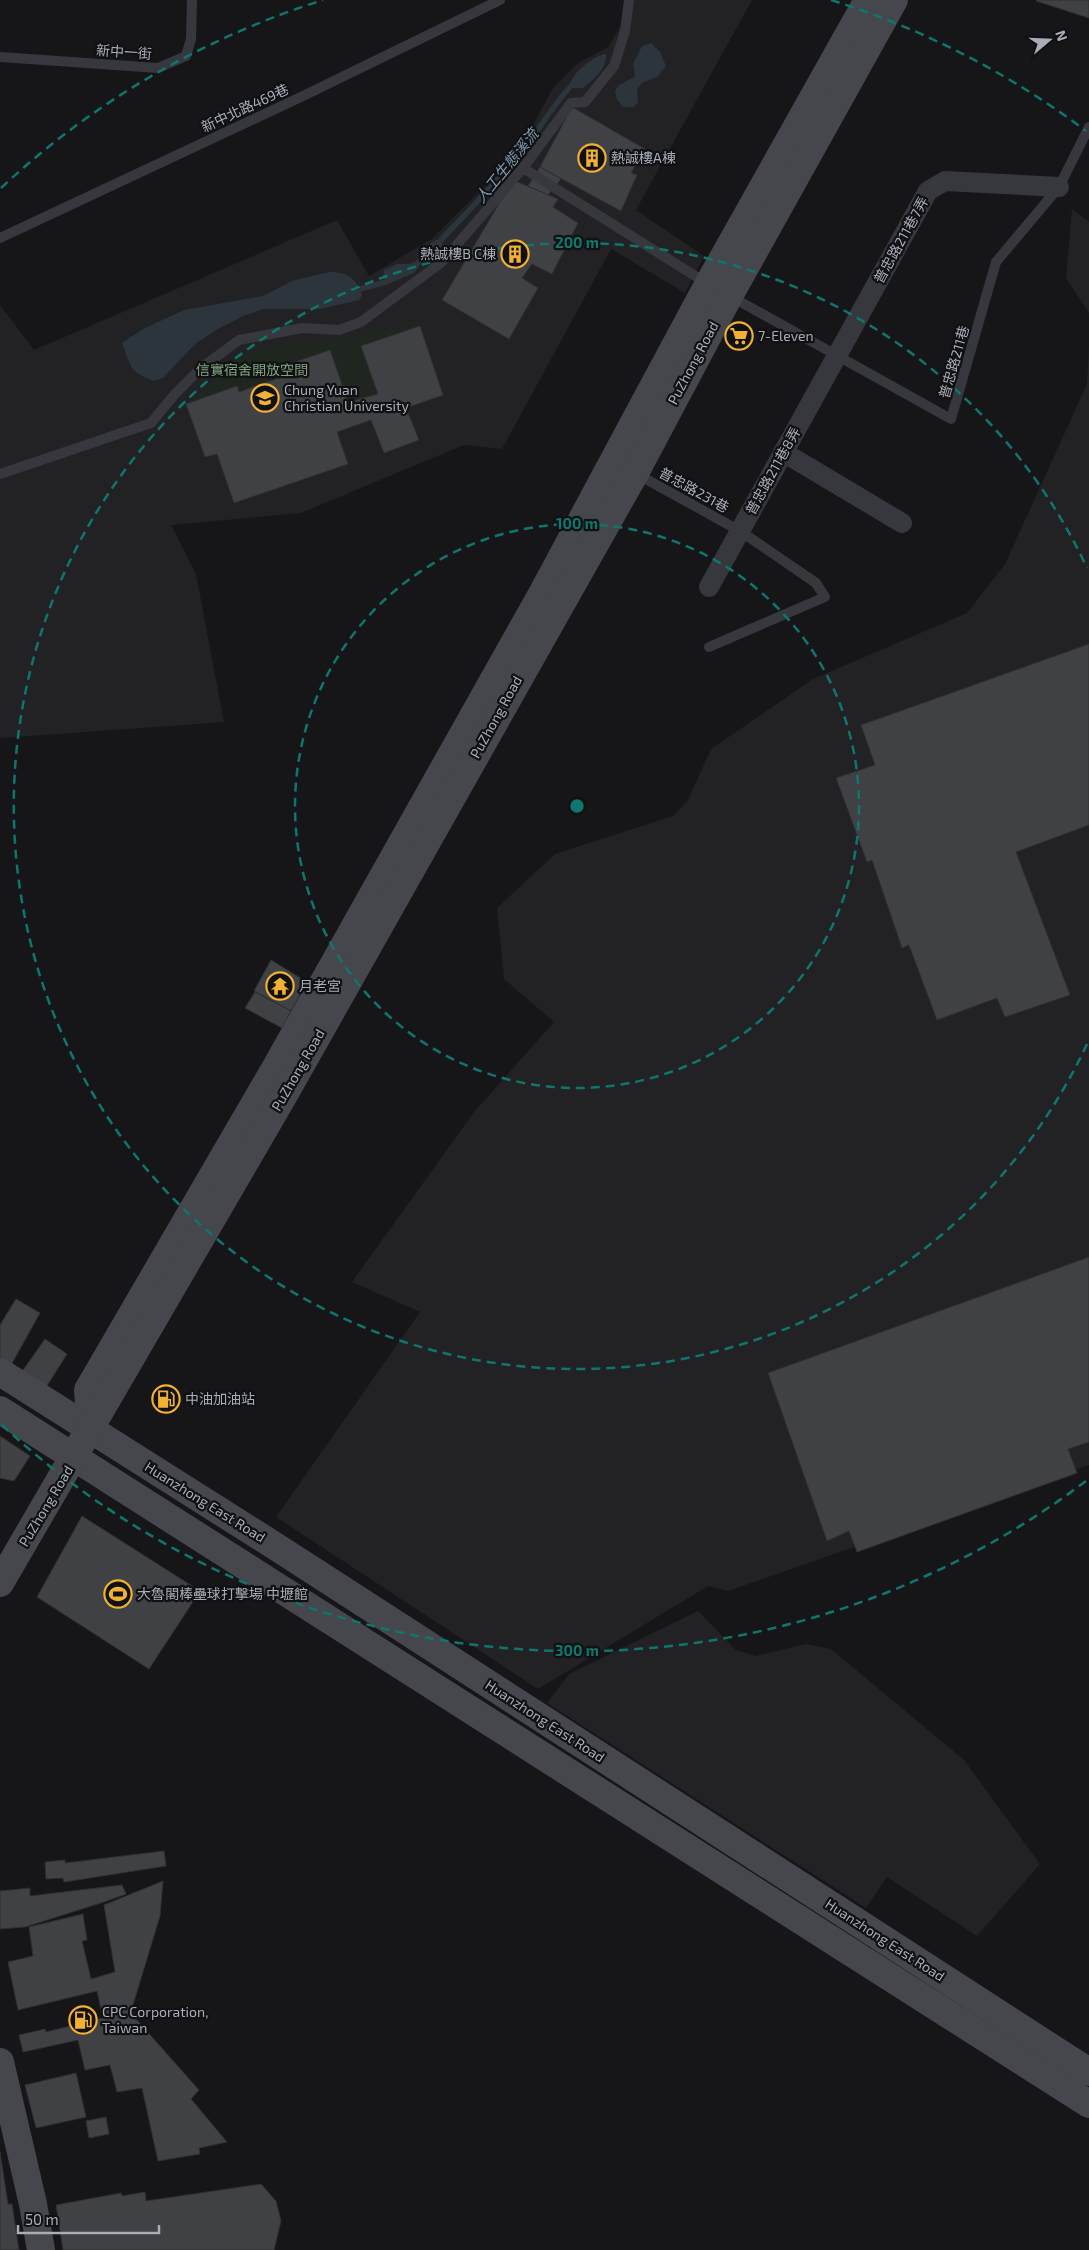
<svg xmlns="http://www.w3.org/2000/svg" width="1089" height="2250" viewBox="0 0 1089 2250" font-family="'Exo 2','Noto Sans TC',sans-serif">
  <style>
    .built { fill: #222225 }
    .green { fill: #1e261f }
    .water { fill: #2c353c }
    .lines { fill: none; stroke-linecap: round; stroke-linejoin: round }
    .stream { stroke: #2c353c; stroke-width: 5.5 }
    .building { fill: #404145; stroke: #303034 }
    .lane { stroke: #37383d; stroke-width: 10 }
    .street { stroke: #37383d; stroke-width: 20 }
    .secondary { stroke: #45474d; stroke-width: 28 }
    .ring { fill: none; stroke: #0f766e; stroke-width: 2.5; stroke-dasharray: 9 6 }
    .labels { text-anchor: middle; stroke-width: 4.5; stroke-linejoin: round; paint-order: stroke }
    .street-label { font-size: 14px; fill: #a8adb8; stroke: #111113 }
    .poi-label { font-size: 14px; fill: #a8adb8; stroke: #111113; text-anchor: start }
    .park-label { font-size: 14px; fill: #7fa381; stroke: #111113 }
    .water-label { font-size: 15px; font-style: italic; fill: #7f9bb3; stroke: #111113 }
    .centre { fill: #0f766e; stroke: #111113; stroke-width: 2.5 }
    .ring-label { font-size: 15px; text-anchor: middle; font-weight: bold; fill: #0f766e; stroke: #111113; stroke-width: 4.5; stroke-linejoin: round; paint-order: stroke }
  </style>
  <rect width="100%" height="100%" fill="#161618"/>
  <g class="built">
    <path d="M626 0H752L636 210 704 256 685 293 611 249 502 449 464 445 301 513 171 525 196 574 224 722 0 738V305L34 350 337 220 369 276 433 238 517 154 553 88 577 64 608 47 630 10Z"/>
    <path d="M1072 209 1089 222V313L1066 278Z"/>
    <path d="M1089 345V1465L728 1591 708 1586 538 1689 276 1517 420 1312 352 1282 474 1112 554 1022 504 979 497 908 555 854 673 816 688 800 711 749 813 679 967 613 1005 564 1087 384Z"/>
    <path d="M698 1611 736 1650 756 1656 806 1644 831 1649 964 1760 1040 1864 977 1936 887 1877 866 1908 547 1703 569 1674Z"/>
  </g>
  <path class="green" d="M418 319 420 326 361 346 378 394 348 402 330 350 286 364 290 374 239 392 236 386 186 404 243 354 300 342 358 338Z"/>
  <g class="water">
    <path d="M651 43 660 52 666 66 657 77 642 83 637 89 638 103 633 107H624L617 100 615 91 619 85 635 77 633 64 642 46Z"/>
    <path d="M606 54C607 69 594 79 583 88H569C570 75 592 56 606 54Z"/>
    <path d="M436 240H441L443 245 438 252 425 258 414 273 388 284 383 277 384 270 397 264H410L416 261 431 243Z"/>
    <path d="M329 272C346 272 356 277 362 295L359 300 320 309H264L243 316 216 330 195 344 163 378 154 381C128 371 132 368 122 343L143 329 184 310 263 296 292 281Z"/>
  </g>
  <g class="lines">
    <g class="stream">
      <path d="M441 240C468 212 495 183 521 152 538 132 551 108 569 88"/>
      <path d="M360 289 386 282"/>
    </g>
  </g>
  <g class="building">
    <path d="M1037 0H1089V18L1036 1Z"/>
    <path d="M572 107 645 149 631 173 637 175 621 211 540 167Z"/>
    <path d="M540 167 561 179 548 195 528 186Z"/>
    <path d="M513 180 558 199 553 207 578 223 552 274 532 264 522 278 538 288 509 339 442 300Z"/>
    <path d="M420 326 443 395 406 408 419 440 384 453 371 420 337 432 348 464 234 503 217 454 205 457 186 404 237 386 239 392 290 374 286 365 330 350 348 402 378 394 361 346Z"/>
    <path d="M1089 644V825L1016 852 1070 995 1005 1017 997 998 937 1020 909 945 902 948 872 860 867 862 836 778 875 765 861 725Z"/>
    <path d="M271 960 307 982 291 1011 254 991Z"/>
    <path d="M255 992 291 1011 282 1028 245 1008Z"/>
    <path d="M1089 1257V1442L1068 1449 1077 1473 857 1552 849 1531 827 1541 768 1373Z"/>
    <path d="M16 1299 40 1313 11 1365 0 1359V1325Z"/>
    <path d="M45 1339 67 1354 45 1389 21 1373Z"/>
    <path d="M0 1436 30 1456 14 1481 0 1478Z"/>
    <path d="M82 1516 200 1591 149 1669 37 1597Z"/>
    <path d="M164 1851 166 1866 64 1882 63 1878 46 1879 45 1862 65 1860V1863Z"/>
    <path d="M163 1881 160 1916 132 2008 136 2019 199 2090 191 2099 227 2142 199 2148 200 2154 158 2161 142 2088 117 2092 110 2065 85 2070 78 2040 23 2052 19 2035 45 2029 46 2032 103 2018 97 1991 18 2010 8 1962 33 1956 29 1927 83 1914 87 1940 82 1941 91 1979 115 1972 104 1905Z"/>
    <path d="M122 1885 126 1894 104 1902 25 1927 0 1929V1891L30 1888V1896Z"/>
    <path d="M76 2073 86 2117 36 2128 25 2085Z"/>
    <path d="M106 2117 109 2134 89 2138 86 2121Z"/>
    <path d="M0 2152 8 2204H12L19 2250H0Z"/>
    <path d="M261 2184 276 2201 281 2221 274 2250H63L56 2205 121 2193 122 2196 145 2192 146 2201Z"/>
  </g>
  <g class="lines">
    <g class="lane">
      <path d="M0 57 158 68 186 56 191 39 192 0"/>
      <path d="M523 168 571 103 585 102 614 66 625 31 629 0"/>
      <path d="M0 238 303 96 500 0"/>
      <path d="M730 296 951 419 996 262 1059 187 1089 127"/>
      <path d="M635 473 740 531 816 583 825 597 709 647"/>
      <path d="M0 474 151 423 175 394 201 368 239 340 302 328 339 330 361 322 442 262 523 168 708 284"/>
    </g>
    <g class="street">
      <path d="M783 452 902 523"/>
      <path d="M709 587 928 191 945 181 1059 187"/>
    </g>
    <g class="secondary">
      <path d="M0 1372 275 1546 1089 2072"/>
      <path d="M0 1410 1089 2104"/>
      <path d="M91 1430 88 1390 276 1067 543 592 708 285 868 0"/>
      <path d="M0 1583 285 1093 635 473 729 296 894 0"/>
      <path d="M0 2062 33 2204 41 2250"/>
    </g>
  </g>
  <g class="ring">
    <circle cx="577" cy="806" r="282"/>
    <path d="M1087 1044A563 563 0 1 1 1087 568"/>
    <path d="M1086 1481A845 845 0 0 1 1 1424M1 188A845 845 0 0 1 323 0M831 0A845 845 0 0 1 1086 131"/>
  </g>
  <defs>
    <g id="building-ring" transform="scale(1.4375)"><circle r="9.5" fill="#111113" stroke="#f2b134" stroke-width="1.5"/><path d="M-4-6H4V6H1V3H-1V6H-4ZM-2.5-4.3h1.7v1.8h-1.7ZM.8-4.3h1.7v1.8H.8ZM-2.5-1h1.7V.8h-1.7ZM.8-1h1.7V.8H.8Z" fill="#f2b134"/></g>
    <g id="supermarket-ring" transform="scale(1.4375)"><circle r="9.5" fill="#111113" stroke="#f2b134" stroke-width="1.5"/><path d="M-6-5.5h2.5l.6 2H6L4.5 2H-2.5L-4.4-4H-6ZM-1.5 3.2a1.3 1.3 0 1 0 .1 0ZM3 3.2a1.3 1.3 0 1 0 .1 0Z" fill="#f2b134"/></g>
    <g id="university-ring" transform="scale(1.4375)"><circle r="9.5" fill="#111113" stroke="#f2b134" stroke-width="1.5"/><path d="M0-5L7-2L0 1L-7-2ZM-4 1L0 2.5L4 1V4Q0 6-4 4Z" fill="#f2b134"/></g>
    <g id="temple-ring" transform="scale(1.4375)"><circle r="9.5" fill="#111113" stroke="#f2b134" stroke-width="1.5"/><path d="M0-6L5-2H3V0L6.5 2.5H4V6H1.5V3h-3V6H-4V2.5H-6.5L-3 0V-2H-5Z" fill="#f2b134"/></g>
    <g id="fuel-ring" transform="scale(1.4375)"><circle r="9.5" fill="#111113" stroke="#f2b134" stroke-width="1.5"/><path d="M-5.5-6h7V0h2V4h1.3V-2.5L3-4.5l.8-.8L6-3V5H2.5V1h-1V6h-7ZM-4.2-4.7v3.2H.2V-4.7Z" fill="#f2b134"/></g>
    <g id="stadium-ring" transform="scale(1.4375)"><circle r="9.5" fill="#111113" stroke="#f2b134" stroke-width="1.5"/><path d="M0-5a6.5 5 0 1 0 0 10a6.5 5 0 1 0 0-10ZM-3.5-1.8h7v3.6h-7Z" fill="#f2b134"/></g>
  </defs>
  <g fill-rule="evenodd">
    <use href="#building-ring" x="592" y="158"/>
    <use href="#building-ring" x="515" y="254"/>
    <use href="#supermarket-ring" x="739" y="336"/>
    <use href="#university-ring" x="265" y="398"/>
    <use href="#temple-ring" x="280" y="986"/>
    <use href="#fuel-ring" x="166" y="1399"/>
    <use href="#stadium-ring" x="118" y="1594"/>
    <use href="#fuel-ring" x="83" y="2020"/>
  </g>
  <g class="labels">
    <g class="street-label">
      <text transform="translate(124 52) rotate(4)" y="5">新中一街</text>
      <text transform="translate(245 108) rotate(-25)" y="5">新中北路469巷</text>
      <text transform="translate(901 240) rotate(-61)" y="5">普忠路211巷7弄</text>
      <text transform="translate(954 362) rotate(-74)" y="5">普忠路211巷</text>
      <text transform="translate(693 363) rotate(-62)" y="5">PuZhong Road</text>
      <text transform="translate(773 471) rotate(-61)" y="5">普忠路211巷8弄</text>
      <text transform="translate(694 490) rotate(29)" y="5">普忠路231巷</text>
      <text transform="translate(496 717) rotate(-61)" y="5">PuZhong Road</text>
      <text transform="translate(298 1070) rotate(-60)" y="5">PuZhong Road</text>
      <text transform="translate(205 1502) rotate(32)" y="5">Huanzhong East Road</text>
      <text transform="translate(46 1506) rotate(-59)" y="5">PuZhong Road</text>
      <text transform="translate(545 1721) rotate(33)" y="5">Huanzhong East Road</text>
      <text transform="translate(885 1940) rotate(33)" y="5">Huanzhong East Road</text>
    </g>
    <g class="poi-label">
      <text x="611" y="163">熱誠樓A棟</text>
      <text x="496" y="259" text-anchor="end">熱誠樓B C棟</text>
      <text x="758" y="341">7-Eleven</text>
      <text x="284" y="395">Chung Yuan<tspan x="284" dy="16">Christian University</tspan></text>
      <text x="299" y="991">月老宮</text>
      <text x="185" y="1404">中油加油站</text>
      <text x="137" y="1599">大魯閣棒壘球打擊場 中壢館</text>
      <text x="102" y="2017">CPC Corporation,<tspan x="102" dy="16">Taiwan</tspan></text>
    </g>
    <g class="park-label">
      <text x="252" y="375">信實宿舍開放空間</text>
    </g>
    <g class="water-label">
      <text transform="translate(507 166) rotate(-51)" y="5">人工生態溪流</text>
    </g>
  </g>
  <circle cx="577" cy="806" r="8" class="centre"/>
  <g class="ring-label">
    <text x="577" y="248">200 m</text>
    <text x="577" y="529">100 m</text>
    <text x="577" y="1656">300 m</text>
  </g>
  <g transform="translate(1049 40) rotate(71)" stroke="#111113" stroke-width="4" paint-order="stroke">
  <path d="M0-4L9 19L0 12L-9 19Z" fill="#a8adb8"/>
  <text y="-8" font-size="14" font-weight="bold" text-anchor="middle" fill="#a8adb8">N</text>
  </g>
  <path d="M18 2225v8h141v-8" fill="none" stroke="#a8adb8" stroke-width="2.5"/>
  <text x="25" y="2225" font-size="15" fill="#a8adb8" stroke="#111113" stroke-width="4" paint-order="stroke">50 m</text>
</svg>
